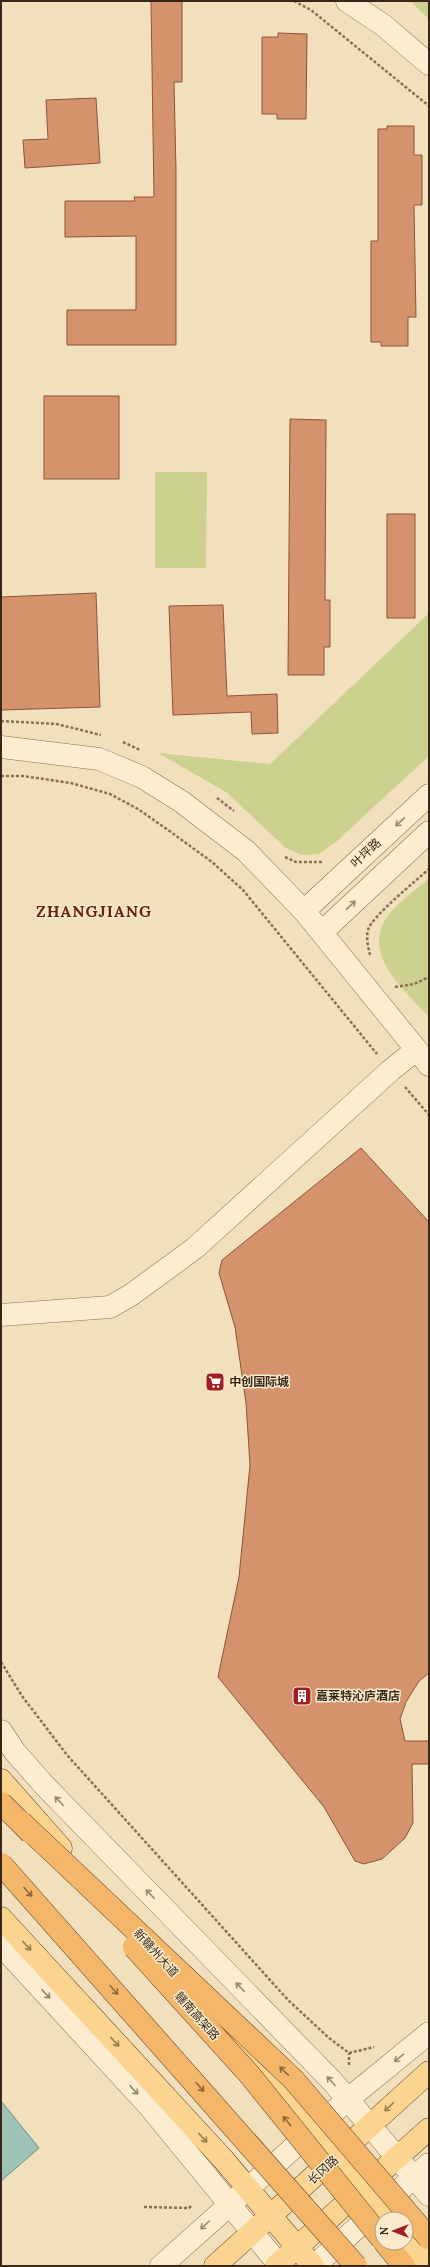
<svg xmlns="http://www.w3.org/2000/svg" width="430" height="2267" viewBox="0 0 430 2267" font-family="Lora,'Noto Sans SC',serif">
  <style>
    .green { fill: #cdd18f }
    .water { fill: #a0c3b7; stroke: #679185 }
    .building { fill: #d5936d; stroke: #8d5537 }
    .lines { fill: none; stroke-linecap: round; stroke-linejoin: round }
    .minor-casing { stroke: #8c6f54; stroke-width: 23 }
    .tertiary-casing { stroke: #8c6f54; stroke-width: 23 }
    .primary-casing { stroke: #583d29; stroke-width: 23 }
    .trunk-casing { stroke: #583d29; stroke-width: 23 }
    .path { stroke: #8c6f54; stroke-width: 2.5; stroke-dasharray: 3 2; stroke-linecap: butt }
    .minor { stroke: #fcedd0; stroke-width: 22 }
    .tertiary { stroke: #fcedd0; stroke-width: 22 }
    .primary { stroke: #fbd48f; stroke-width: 22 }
    .trunk { stroke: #f4b668; stroke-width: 22 }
    .trunk-bridge-casing { stroke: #583d29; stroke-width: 23; stroke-linecap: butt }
    .trunk-bridge { stroke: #f4b668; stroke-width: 22 }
    .oneway { stroke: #9a8a75 }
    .oneway2 { stroke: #8d683d }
    .oneway3 { stroke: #9a7e54 }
    .labels { text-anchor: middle; stroke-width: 3; stroke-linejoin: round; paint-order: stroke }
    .street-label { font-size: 12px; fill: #39281a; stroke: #f9eacc }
    .poi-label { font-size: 12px; font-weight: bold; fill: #39281a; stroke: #f9eacc; text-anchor: start }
    .district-label { font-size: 16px; font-weight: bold; letter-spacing: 1px; fill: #6a2315; stroke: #f9eacc }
  </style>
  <rect width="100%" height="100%" fill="#f2dfbc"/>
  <g class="green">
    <path d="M410 1H429V19Z"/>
    <path d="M155 472H207L206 568H155Z"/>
    <path d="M429 613V756L337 841 319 854 301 855 286 848 226 792 158 753 270 764Z"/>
    <path d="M429 878V1017C404 989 358 953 390 913 401 900 417 889 429 878Z"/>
  </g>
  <path class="water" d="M1 2101 39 2148 1 2181Z"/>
  <g class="building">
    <path d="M151 1H182V82H174L176 171V345H67V310H136V236L65 237V201H135L134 197H154Z"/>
    <path d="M278 33 307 34 306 119H277V114H262V37H278Z"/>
    <path d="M96 98 100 163 25 168 23 140 48 139 46 100Z"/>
    <path d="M387 126H414V155H422V205H414L416 317H408V346H381V342H371V241H378V129H387Z"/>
    <rect x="44" y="396" width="75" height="83"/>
    <path d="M290 419 326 420 325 600H330V647H324V675H288Z"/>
    <rect x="387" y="514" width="28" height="104"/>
    <path d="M96 593 100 707 1 710V597Z"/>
    <path d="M223 605 227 696 277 694 278 733 252 734 251 712 173 715 169 606Z"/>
    <path d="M361 1148 429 1222V1673L419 1681 406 1702 400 1719 405 1741H429V1764H412L413 1823 405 1838 382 1859 364 1864 355 1861 324 1807 218 1677 239 1577 250 1465 246 1403 235 1327 219 1273 222 1260Z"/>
  </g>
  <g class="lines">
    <g class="minor-casing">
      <path id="minor" d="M1 1315 110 1307 131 1295 195 1248 391 1070 416 1050"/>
    </g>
    <g class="tertiary-casing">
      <g id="tertiary">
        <path d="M347 1 383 25 429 64"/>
        <path d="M1 747 99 759 142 777 182 802 246 851 304 911 429 1065"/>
        <path d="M304 911 429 795"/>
        <path d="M322 932 429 832"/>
        <path d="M1 1731 15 1752 45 1786 332 2081 429 2195"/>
        <path d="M1 1945 149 2106 280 2266"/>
        <path d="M161 2266 347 2100 429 2033"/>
        <path d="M314 2266 429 2164"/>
      </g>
    </g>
    <g class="primary-casing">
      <g id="primary">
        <path d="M1 1780 61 1848"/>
        <path d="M1 1918 223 2159 313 2266"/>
        <path d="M210 2013 299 2111 389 2219"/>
        <path d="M406 2240 428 2266"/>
        <path d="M215 2266 429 2072"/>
        <path d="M276 2266 429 2129"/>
      </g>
    </g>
    <g class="trunk-casing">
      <path id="trunk" d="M385 2243 404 2266"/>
    </g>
    <g class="path">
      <path d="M294 1 311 10 429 106"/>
      <path d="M1 721 57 724 101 735"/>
      <path d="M123 742 140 750"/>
      <path d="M1 776H23L71 783 110 794 138 809 168 830 212 862 243 890 377 1054"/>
      <path d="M217 798 234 811"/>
      <path d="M285 857 296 862H323"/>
      <path d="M370 955C368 947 366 938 368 930 371 917 417 880 429 869"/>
      <path d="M395 987 414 984 429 977"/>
      <path d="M405 1087 429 1115"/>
      <path d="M1 1662 22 1696 67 1755 288 2000 329 2038 349 2053 374 2047"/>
      <path d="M349 2065V2053"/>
      <path d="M144 2207 189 2208 191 2206"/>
    </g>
    <use href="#minor" class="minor"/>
    <use href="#tertiary" class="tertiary"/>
    <use href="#primary" class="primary"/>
    <use href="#trunk" class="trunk"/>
    <g class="trunk-bridge-casing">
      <g id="trunk-bridge">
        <path d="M1 1803 31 1833"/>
        <path d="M21 1822 293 2079 429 2238"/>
        <path d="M1 1864 356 2266"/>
        <path d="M134 1947 249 2074 382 2239"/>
      </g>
    </g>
    <use href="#trunk-bridge" class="trunk-bridge"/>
  </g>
  <defs><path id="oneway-shaft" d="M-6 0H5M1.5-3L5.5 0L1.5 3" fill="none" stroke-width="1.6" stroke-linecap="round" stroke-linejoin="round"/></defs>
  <g class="oneway">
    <use href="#oneway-shaft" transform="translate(400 822) rotate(137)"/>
    <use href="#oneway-shaft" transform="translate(351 905) rotate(-43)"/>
    <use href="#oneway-shaft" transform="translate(59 1801) rotate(-134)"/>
    <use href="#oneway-shaft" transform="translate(150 1894) rotate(-134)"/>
    <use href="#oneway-shaft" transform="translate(240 1987) rotate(-134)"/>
    <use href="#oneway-shaft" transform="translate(46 1994) rotate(47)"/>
    <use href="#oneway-shaft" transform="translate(399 2058) rotate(141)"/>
    <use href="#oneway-shaft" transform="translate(331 2081) rotate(-132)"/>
    <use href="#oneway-shaft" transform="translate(134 2090) rotate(47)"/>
    <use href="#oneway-shaft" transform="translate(205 2225) rotate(138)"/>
  </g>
  <g class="oneway2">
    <use href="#oneway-shaft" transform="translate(28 1892) rotate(48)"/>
    <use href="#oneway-shaft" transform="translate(114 1990) rotate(48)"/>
    <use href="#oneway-shaft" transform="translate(284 2071) rotate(-137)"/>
    <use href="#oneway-shaft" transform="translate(200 2087) rotate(48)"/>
    <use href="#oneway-shaft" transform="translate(287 2121) rotate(-129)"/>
  </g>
  <g class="oneway3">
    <use href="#oneway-shaft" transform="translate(27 1946) rotate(47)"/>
    <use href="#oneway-shaft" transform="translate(115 2042) rotate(47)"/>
    <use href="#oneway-shaft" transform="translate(389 2107) rotate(137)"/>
    <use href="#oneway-shaft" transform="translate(203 2138) rotate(47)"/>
  </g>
  <defs>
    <g id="supermarket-square" transform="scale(1)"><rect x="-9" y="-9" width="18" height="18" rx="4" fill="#a11d25" stroke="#f9eacc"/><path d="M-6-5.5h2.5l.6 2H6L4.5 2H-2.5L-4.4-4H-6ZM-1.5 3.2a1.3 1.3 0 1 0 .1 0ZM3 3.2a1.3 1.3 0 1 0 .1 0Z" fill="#fff"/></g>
    <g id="building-square" transform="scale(1)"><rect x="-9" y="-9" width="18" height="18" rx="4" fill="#a11d25" stroke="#f9eacc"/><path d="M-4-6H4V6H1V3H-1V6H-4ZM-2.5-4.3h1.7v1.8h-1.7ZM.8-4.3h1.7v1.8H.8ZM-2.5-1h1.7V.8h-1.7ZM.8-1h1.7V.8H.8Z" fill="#fff"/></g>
  </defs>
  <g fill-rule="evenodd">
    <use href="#supermarket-square" x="215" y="1382"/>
    <use href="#building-square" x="302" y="1696"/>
  </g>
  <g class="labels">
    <g class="street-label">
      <text transform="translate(366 853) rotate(-43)" y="4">叶坪路</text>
      <text transform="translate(156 1953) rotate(48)" y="4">新赣州大道</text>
      <text transform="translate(197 2016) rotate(48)" y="4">赣南高架路</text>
      <text transform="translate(323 2170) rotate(-42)" y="4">长冈路</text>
    </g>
    <g class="poi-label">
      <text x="229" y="1386">中创国际城</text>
      <text x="316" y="1700">嘉莱特沁庐酒店</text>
    </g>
    <g class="district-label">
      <text x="94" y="917">ZHANGJIANG</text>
    </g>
  </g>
  <rect width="430" height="2267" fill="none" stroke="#39281a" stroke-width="4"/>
  <g transform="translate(394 2231) rotate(270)"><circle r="19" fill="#f9eacc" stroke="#ac9c85"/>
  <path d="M0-3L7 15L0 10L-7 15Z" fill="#a11d25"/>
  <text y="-6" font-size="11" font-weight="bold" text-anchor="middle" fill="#39281a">N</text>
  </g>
</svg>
